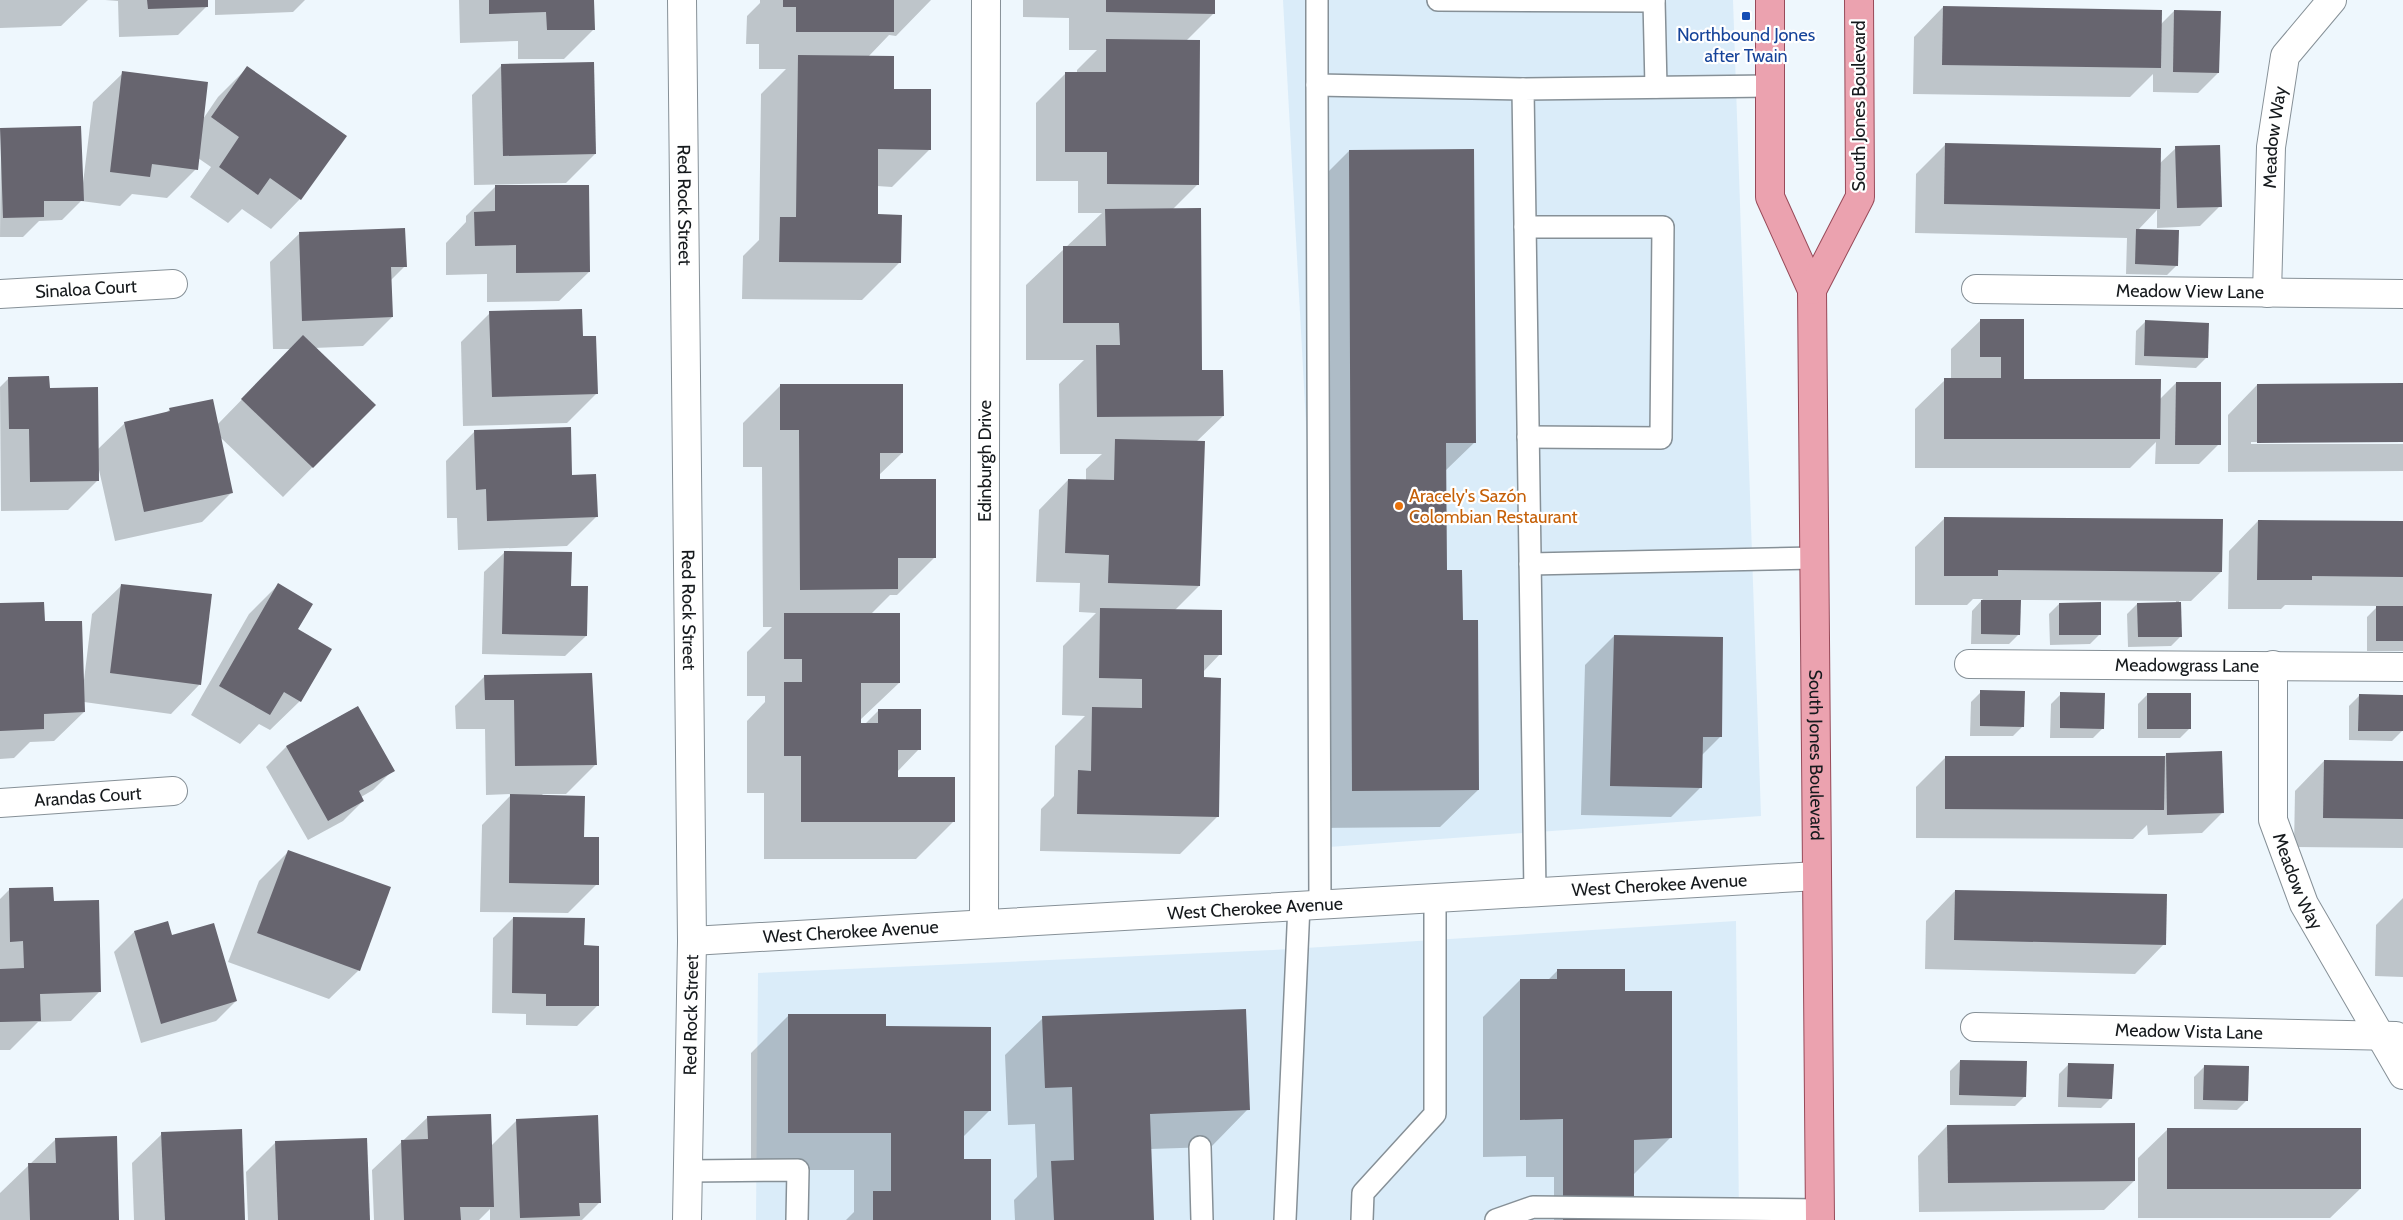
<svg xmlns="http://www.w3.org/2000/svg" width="2403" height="1220" viewBox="0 0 2403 1220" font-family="Cabin,sans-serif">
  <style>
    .built { fill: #daecf9 }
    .shadow { fill: #0003 }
    .building { fill: #67656f }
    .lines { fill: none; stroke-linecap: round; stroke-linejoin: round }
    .lane-casing { stroke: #869097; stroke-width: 24 }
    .street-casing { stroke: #869097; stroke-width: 30 }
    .primary-casing { stroke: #984a59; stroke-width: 30 }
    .lane { stroke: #fff; stroke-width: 21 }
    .street { stroke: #fff; stroke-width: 28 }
    .primary { stroke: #eba2af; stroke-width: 28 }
    .transit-dot { fill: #1a4fb4; stroke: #fff; stroke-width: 2 }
    .food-dot { fill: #e8710a; stroke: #fff; stroke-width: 2 }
    .labels { text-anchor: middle; stroke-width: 4.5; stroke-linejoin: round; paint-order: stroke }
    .transit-label { font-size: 18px; fill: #164399; stroke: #fff }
    .street-label { font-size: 18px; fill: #15191c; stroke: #fff }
    .food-label { font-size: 18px; fill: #c56008; stroke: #fff; text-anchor: start }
  </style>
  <rect width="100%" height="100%" fill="#eef7fd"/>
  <g class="built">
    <path d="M1283 0H1733L1761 816 1329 847Z"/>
    <path d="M1736 921 1739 1220H756L758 973 1273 950Z"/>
  </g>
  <g class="shadow">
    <path d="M0 0H88L61 26 0 28Z"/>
    <path d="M105 0H207V6L178 35 119 37 118 1Z"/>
    <path d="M215 0H305L293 12 215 15Z"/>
    <path d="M459 0H593L594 29 564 59H518V41L460 43Z"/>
    <path d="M760 0H931L896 36 889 35 868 57 893 90 930 149 892 187 877 186 876 215 900 262 862 300 742 299 743 256 759 240 761 94 786 69H759V44H746L747 16 760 3Z"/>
    <path d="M1023 0H1214V13L1186 41 1198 184 1173 209 1201 372 1223 416 1196 442 1199 586 1175 610 1220 654 1203 672 1218 816 1180 854 1040 851 1041 809 1054 796 1055 746 1085 716 1062 715 1063 646 1096 613 1079 612 1080 583 1036 582 1039 510 1068 480 1086 481V469L1102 454H1060L1059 384 1084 360H1026V285L1102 213H1078V181H1036V103L1066 73H1077V70L1097 50H1069V18L1023 17Z"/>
    <path d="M1943 7 2160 25 2174 11 2218 73 2198 93 2153 92V74L2130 97 1913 94 1914 37Z"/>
    <path d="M502 65 595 154 566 183 474 185 472 95Z"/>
    <path d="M247 68 300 199 271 229 242 209 228 223 190 197 211 167 198 158 196 169 167 198 132 194 120 206 81 201 62 220 39 221 23 237H0L1 129 83 183 93 102 123 73 203 119 218 97Z"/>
    <path d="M1946 144 2159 164 2176 148 2220 206 2200 226 2157 228V210L2138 230 2177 265 2167 275 2126 274 2127 238 1915 233 1916 174Z"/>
    <path d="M1349 151 1475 442 1445 471 1446 571 1461 621 1478 790 1440 827 1315 828 1312 188Z"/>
    <path d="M495 187 589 272 559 301 487 302V274L446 275V243L466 222V216Z"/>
    <path d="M300 233 405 266 390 281 392 317 363 346 314 348 374 405 283 497 220 437 232 492 202 522 115 541 99 470 98 480 68 510 1 511 0 387 9 378 49 389 97 450 125 423 165 414 170 409 217 425 291 349H273L270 262Z"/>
    <path d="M490 313 596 394 567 423 463 426 461 342Z"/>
    <path d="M1981 320 2023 380 2159 400 2176 383 2219 444 2199 464H2155L2156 442 2130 468H1915V409L1945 380H1951V349Z"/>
    <path d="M2146 321 2206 358 2196 368 2135 365 2136 331Z"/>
    <path d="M781 385 902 453 879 475V480L935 557 897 595H890L870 615 899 683 860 720V724H865L879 710 919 749 896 773V778L954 821 916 859H764V793H747V721L765 702V696H747V652L772 627H763L762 467H743V423Z"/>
    <path d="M2257 385H2403V441L2251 442V444H2403V471L2228 472V415Z"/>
    <path d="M475 431 571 476 596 517 567 546 458 550 457 518H447L446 461Z"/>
    <path d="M1945 518 2221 572 2191 601H2179L2181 636 2171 646 2128 647 2127 614 2137 604H2176V601L2020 600 2019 634 2009 644H1971L1972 611 1983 599H1973L1967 605H1915V547Z"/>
    <path d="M2258 521 2403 522V651H2367V617L2378 606 2285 605 2281 609H2228L2229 551Z"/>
    <path d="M505 552 570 588 586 636 565 656 482 654 484 572Z"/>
    <path d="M122 585 200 684 171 714 84 702V712L54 741 30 742 14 758 0 759V605L44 623 84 680 92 614Z"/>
    <path d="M278 585 296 630 300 701 270 730 259 724 240 744 191 715 249 614Z"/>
    <path d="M2059 604 2100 634 2090 644 2050 645 2049 614Z"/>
    <path d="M1614 636 1720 737 1701 756V787L1671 817 1581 815 1585 665Z"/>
    <path d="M485 676 596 764 566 794H542L583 839 597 884 568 913 480 912 482 825 512 794 486 795 485 729H456L455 706Z"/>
    <path d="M1981 692 2023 726 2013 736H1970L1971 702Z"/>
    <path d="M2061 694 2103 728 2093 738H2050L2051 704Z"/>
    <path d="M2148 694 2190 728 2180 738H2138V704Z"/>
    <path d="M2359 696 2402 731 2392 741 2349 740V706Z"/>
    <path d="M357 707 393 770 373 790 361 797 363 801 343 821 308 840 266 767 286 747Z"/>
    <path d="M2166 755 2223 812 2202 833 2148 835 2147 825 2133 839 1916 838V787L1946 757H2164Z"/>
    <path d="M2324 761 2403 762V848L2294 847 2295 791Z"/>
    <path d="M288 852 359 970 329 999 228 962 259 881Z"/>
    <path d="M9 890 53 902 100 991 71 1021 38 1022 10 1050H0V899Z"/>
    <path d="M1955 891 2164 944 2135 974 1925 969 1926 921Z"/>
    <path d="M2403 898V977L2375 976 2376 925Z"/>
    <path d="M513 918 583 947 597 1006 577 1026 526 1025V1014L492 1013 493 938Z"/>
    <path d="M167 922 171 936 236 1001 216 1021 141 1043 114 952 134 932Z"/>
    <path d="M1557 971 1624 992 1670 1138 1633 1175V1220H1554V1177H1526V1156L1483 1157V1017L1520 980H1548Z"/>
    <path d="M789 1015 989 1111 963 1137V1160L989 1220H846L854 1212V1170H751V1053Z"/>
    <path d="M1043 1018 1248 1109 1211 1147 1150 1149 1153 1220H1015L1014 1200 1037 1177 1035 1124 1008 1125 1005 1055Z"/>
    <path d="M1960 1061 2025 1096 2015 1106 1950 1105V1071Z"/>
    <path d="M2069 1064 2111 1098 2101 1108 2058 1107 2059 1074Z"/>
    <path d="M2204 1067 2247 1100 2237 1110 2194 1109V1077Z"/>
    <path d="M428 1117 490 1147 517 1120 600 1202 582 1220H490V1209L479 1220H374L372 1170Z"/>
    <path d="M1947 1126 2134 1181 2104 1210 1919 1212 1918 1156Z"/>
    <path d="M2168 1129 2360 1189 2330 1218H2138V1158Z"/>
    <path d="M162 1134 244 1220H134L132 1163Z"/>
    <path d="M56 1139 118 1220H0V1193Z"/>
    <path d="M276 1142 369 1220H248L246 1172Z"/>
  </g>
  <g class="building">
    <path d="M147 0H208V7L148 9Z"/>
    <path d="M489 0H594L595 30H547L546 12 489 14Z"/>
    <path d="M783 0H894V32H796V7H783Z"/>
    <path d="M1106 0H1215V14L1106 12Z"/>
    <path d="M1943 6 2162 10 2161 68 1942 65Z"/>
    <path d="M2174 10 2221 11 2219 73 2173 72Z"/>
    <path d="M1106 39 1200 40 1199 185 1107 184V152H1065V72H1106Z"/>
    <path d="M798 55 894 56V89H931V150L878 149V214L902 215 901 263 779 262 780 217H796Z"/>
    <path d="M594 62 596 154 503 156 501 64Z"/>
    <path d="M247 66 347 136 301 200 270 178 258 195 219 167 239 137 211 117Z"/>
    <path d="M122 71 208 82 198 170 152 164 150 177 110 172Z"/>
    <path d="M81 126 84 201H44V217L3 218 0 128Z"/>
    <path d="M1945 143 2161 148 2160 209 1944 204Z"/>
    <path d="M2220 145 2222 207 2177 208 2175 146Z"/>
    <path d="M1474 149 1476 443H1446L1447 570H1462L1463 620H1478L1479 790 1352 791 1349 150Z"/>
    <path d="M495 185H589L590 272 516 273V245L475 246 474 212 495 211Z"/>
    <path d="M1201 208 1202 370H1223L1224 416 1097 417 1096 345H1120L1119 323H1063V246H1106L1105 209Z"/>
    <path d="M405 228 407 267H391L393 317 302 321 299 232Z"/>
    <path d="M2136 229 2179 230 2178 266 2135 264Z"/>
    <path d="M582 309 583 336H596L598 394 492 397 489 311Z"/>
    <path d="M1980 319H2024V379H2161L2160 439H1944V378H2001V357H1980Z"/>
    <path d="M2145 320 2209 323 2208 358 2144 356Z"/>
    <path d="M303 335 376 405 313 468 241 399Z"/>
    <path d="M49 376 50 388 98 387 99 481 30 482 29 429H9L8 377Z"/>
    <path d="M2176 382H2221V445H2175Z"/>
    <path d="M2403 383V442L2257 443V384Z"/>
    <path d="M780 384H903V453H880V479H936V558H898V589L800 590 799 430H780Z"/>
    <path d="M213 399 233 493 144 512 124 422 170 411 169 408Z"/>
    <path d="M571 427 572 475 596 474 598 517 487 521 486 489 476 490 474 430Z"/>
    <path d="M1115 439 1205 441 1200 586 1108 583 1109 555 1065 553 1068 479 1114 480Z"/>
    <path d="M1944 517 2223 519 2222 572 1998 570V576H1944Z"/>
    <path d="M2258 520 2403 521V577L2312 576V580H2257Z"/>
    <path d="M504 551 572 552 571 586H588L587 636 502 634Z"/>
    <path d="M278 583 313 604 298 629 332 649 301 702 284 692 270 715 219 686Z"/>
    <path d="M121 584 212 594 201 685 110 673Z"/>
    <path d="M1981 600H2021L2020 635 1981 634Z"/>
    <path d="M44 602 45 621H82L85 712 44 714V729L0 731V603Z"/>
    <path d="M2101 602V635H2059V603Z"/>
    <path d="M2181 602 2182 637H2138L2137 603Z"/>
    <rect x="2376" y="606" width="27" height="35"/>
    <path d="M1100 608 1222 610V655H1204V677L1221 678 1219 817 1077 814 1078 770 1091 771 1092 707 1142 708V679L1099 678Z"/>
    <path d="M784 613H900V683H861V723H878V709H921V750H898V777H955V822H801V756H784V682H802V659H784Z"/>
    <path d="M1614 635 1723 637 1722 737H1703L1702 788 1610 786Z"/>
    <path d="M592 673 597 765 515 766 514 700H485L484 675Z"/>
    <path d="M1980 690 2025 691 2024 727 1980 726Z"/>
    <path d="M2060 692 2105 693 2104 729 2060 728Z"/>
    <rect x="2147" y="693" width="44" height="36"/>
    <path d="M2359 694 2403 695V731H2358Z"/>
    <path d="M358 706 395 771 359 791 364 801 328 821 286 746Z"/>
    <path d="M2222 751 2224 813 2167 815 2166 753Z"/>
    <path d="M1945 756H2165L2164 810 1945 809Z"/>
    <path d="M2324 760 2403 761V819L2323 818Z"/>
    <path d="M510 794 585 796 584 837H599V885L509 883Z"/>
    <path d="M288 850 391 887 360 971 257 933Z"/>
    <path d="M53 887 54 901 99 900 101 992 40 994 41 1021 0 1022V969L24 968 23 941 10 942 9 888Z"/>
    <path d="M1955 890 2167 894 2166 945 1954 940Z"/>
    <path d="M513 917 585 918 584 945 599 946V1006H546V994L512 993Z"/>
    <path d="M168 921 172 935 214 923 237 1001 161 1024 134 931Z"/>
    <path d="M1557 969H1625V991H1672V1138L1634 1140V1220H1563V1119L1520 1120V979H1557Z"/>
    <path d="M1246 1009 1250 1110 1150 1114 1154 1220H1054L1051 1161 1074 1160 1072 1087 1045 1088 1042 1016Z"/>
    <path d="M788 1014H886V1026L991 1027V1111H964V1159H991V1220H873V1191H891V1133H788Z"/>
    <path d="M1960 1060 2027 1061 2026 1097 1959 1095Z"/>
    <path d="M2068 1063 2114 1064 2112 1099 2067 1097Z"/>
    <path d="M2204 1065 2249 1066 2248 1101 2203 1100Z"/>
    <path d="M491 1114 494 1207H460L461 1220H404L401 1140 428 1139 427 1116Z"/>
    <path d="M598 1115 601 1203H579L580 1216 520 1218 516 1119Z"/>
    <path d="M2135 1123V1181L1948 1183 1947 1125Z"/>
    <rect x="2167" y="1128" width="194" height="61"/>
    <path d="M242 1129 245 1220H165L161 1132Z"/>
    <path d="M117 1136 119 1220H30L28 1163H56L55 1138Z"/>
    <path d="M367 1138 370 1220H278L275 1141Z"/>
  </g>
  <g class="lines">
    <g class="lane-casing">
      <g id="lane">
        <path d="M1317 0V85L1523 89"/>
        <path d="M1438 0 1654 1"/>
        <path d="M1654 0 1656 87"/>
        <path d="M1317 85 1320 904"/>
        <path d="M1525 227H1663L1661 438 1528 437"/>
        <path d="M1530 564 1814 558"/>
        <path d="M1535 892 1523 89 1770 86"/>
        <path d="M1200 1147 1202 1220"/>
        <path d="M689 1171 798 1170 797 1220"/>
        <path d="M1285 1220 1299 905"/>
        <path d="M1362 1220 1363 1193 1435 1114V897"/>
        <path d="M1496 1220 1533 1207 1820 1210"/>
      </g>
    </g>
    <g class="street-casing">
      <g id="street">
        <path id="s1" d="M682 0 692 941 687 1220"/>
        <path id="s2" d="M1976 289 2403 294"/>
        <path id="s3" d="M2267 293 2271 147 2285 56 2332 0"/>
        <path id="s4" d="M0 294 173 284"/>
        <path id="s5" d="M1969 664 2403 667"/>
        <path id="s6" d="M2273 665V820L2304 904 2403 1075"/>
        <path id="s7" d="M0 803 173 791"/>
        <path id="s8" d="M984 922 986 0"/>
        <path id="s9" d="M692 941 1817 876"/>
        <path id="s10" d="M1975 1027 2396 1036"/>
      </g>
    </g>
    <g class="primary-casing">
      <g id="primary">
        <path id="s11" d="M1770 0V197L1812 290 1820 1220"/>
        <path d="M1812 290 1860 197 1859 0"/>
      </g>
    </g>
    <use href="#lane" class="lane"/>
    <use href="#street" class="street"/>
    <use href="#primary" class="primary"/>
  </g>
  <rect class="transit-dot" x="1741" y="11" width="10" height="10" rx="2.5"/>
  <circle class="food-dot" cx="1399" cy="506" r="5"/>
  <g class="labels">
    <g class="transit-label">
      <text x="1746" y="41">Northbound Jones<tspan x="1746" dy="21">after Twain</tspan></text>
    </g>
    <g class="street-label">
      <text transform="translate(1859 106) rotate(-90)" y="6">South Jones Boulevard</text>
      <text dy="6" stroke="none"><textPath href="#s3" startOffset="156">Meadow Way</textPath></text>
      <text dy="6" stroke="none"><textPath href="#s1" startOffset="205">Red Rock Street</textPath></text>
      <text dy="6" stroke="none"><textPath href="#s4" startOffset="86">Sinaloa Court</textPath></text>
      <text dy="6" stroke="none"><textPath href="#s2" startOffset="214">Meadow View Lane</textPath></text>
      <text dy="6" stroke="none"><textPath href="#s8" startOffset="461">Edinburgh Drive</textPath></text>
      <text dy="6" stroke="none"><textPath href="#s1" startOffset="610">Red Rock Street</textPath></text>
      <text dy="6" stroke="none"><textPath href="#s5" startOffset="218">Meadowgrass Lane</textPath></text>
      <text dy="6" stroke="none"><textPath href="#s11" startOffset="764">South Jones Boulevard</textPath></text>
      <text dy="6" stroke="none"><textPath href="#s7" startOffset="88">Arandas Court</textPath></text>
      <text dy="6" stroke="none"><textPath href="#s6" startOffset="221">Meadow Way</textPath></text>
      <text dy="6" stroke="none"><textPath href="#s9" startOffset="969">West Cherokee Avenue</textPath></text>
      <text dy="6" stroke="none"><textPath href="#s9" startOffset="564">West Cherokee Avenue</textPath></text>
      <text dy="6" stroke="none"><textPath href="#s9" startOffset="159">West Cherokee Avenue</textPath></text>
      <text transform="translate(691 1015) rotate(-89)" y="6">Red Rock Street</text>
      <text dy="6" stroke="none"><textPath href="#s10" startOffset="214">Meadow Vista Lane</textPath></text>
    </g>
    <g class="food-label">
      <text x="1409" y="502">Aracely's Sazón<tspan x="1409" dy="21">Colombian Restaurant</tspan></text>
    </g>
  </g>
</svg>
